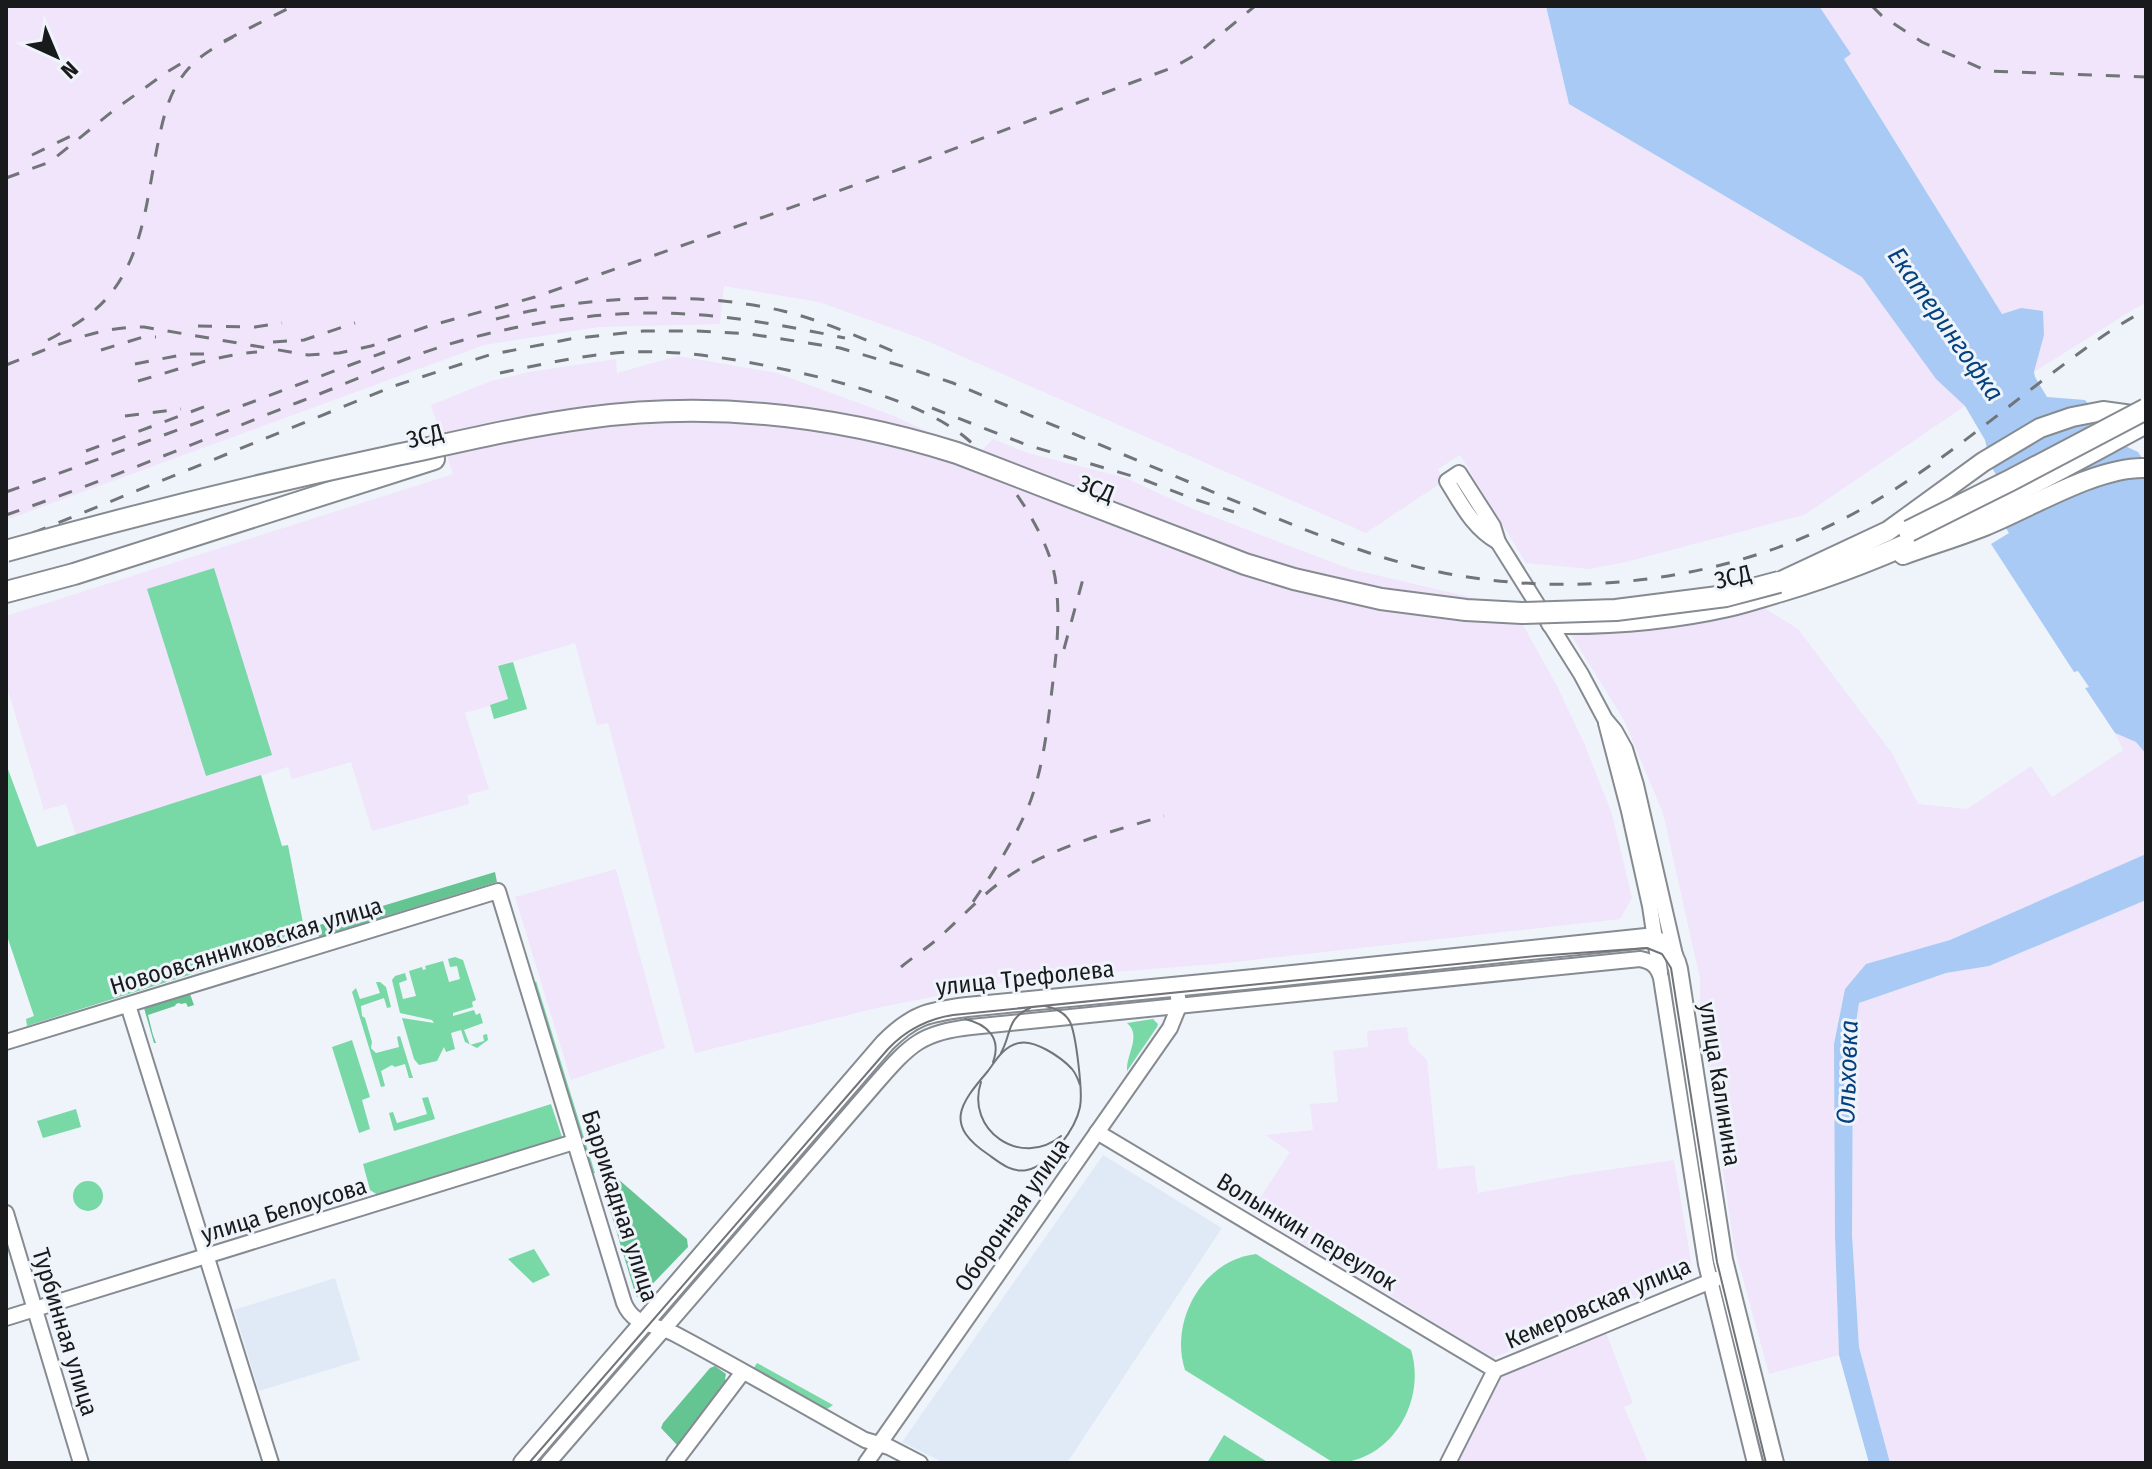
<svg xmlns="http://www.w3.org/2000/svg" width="2152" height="1469" viewBox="0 0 2152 1469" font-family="'Fira Sans Condensed',sans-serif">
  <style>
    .industrial { fill: #f0e5fa }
    .built { fill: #e0eaf7 }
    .green { fill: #78d8a6 }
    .forest { fill: #64c593 }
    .water { fill: #a8caf4 }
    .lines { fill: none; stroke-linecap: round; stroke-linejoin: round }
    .minor-casing { stroke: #868b91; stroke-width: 18 }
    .major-casing { stroke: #868b91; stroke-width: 22 }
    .highway-casing { stroke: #868b91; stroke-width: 24 }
    .minor { stroke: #fff; stroke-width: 14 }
    .major { stroke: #fff; stroke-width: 18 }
    .highway { stroke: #fff; stroke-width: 20 }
    .tram { stroke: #717478; stroke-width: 2 }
    .rail { stroke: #717478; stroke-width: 3; stroke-dasharray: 14 14; stroke-linecap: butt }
    .highway-bridge-casing { stroke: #868b91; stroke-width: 24; stroke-linecap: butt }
    .highway-bridge { stroke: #fff; stroke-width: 20 }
    .labels { text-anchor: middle; stroke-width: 6; stroke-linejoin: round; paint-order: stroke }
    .street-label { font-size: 24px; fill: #181a1c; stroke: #eff4fb }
    .water-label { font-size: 26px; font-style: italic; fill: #05417f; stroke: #eff4fb }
  </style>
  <rect width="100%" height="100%" fill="#eff4fb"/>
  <g class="industrial">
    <path d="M6 6H1546L1569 104 1862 277 1936 379 1965 406 1804 515 1626 562 1590 569 1526 563 1460 455 1438 469 1444 481 1366 533 920 338 819 302 724 286 720 324 599 327 484 345 6 520Z"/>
    <path d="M1819 6H2146V303L2134 309 2034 372 2044 335 2021 308 2002 314 1844 58 1850 53Z"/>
    <path d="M678 356 777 373 894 416 927 431 973 460 993 439 1028 453 1126 478 1193 509 1350 569 1513 607 1557 686 1584 743 1612 814 1632 898 1620 919 1216 964 1022 979 881 1007 695 1053 608 723 597 725 575 643 498 666 508 700 465 713 489 789 467 795 469 804 372 831 351 762 292 779 288 767 76 835 66 804 44 810 6 684V616L453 474 431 405 491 381 529 372 616 359 617 373Z"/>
    <path d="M1728 585 1798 629 1892 753 1918 804 1967 809 2031 766 2052 797 2123 750 2115 733 2136 742 2146 754V854L1950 940 1867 964 1845 989 1834 1044 1835 1236 1839 1355 1769 1374 1734 1246 1700 1012V979L1663 813 1624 720 1552 604Z"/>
    <path d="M616 869 665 1048 571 1080 515 897Z"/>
    <path d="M2146 900V1463H1890L1859 1347 1852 1235 1853 1043 1859 1003 1946 973 1989 966Z"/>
    <path d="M1407 1027 1409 1043 1427 1060 1438 1169 1474 1165 1478 1193 1573 1175 1674 1160 1693 1274 1493 1358 1353 1273 1356 1267 1348 1263 1344 1268 1251 1212 1290 1152 1265 1135 1313 1130 1310 1104 1338 1102 1333 1051 1368 1047 1367 1031Z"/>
    <path d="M1605 1330 1633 1403 1624 1407 1648 1463H1458L1503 1375Z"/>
  </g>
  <g class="built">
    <path d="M1103 1155 1222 1228 1067 1463H944L902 1442Z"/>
    <path d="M335 1278 360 1360 259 1391 234 1310Z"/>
  </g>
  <g class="green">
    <path d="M214 568 272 755 206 776 147 589Z"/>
    <path d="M513 662 527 709 494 719 490 705 508 699 498 666Z"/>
    <path d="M6 764 37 847 261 775 282 846 288 845 304 928V939L27 1026 26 1019 34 1016 6 933Z"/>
    <path d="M455 957 463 960 476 1000 472 1002 473 1007 453 1013V1016L474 1010 476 1015 480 1013 483 1023 464 1030 470 1045 484 1041 483 1035 487 1034 488 1040 477 1048 465 1042 461 1030 451 1033 455 1049 446 1052 444 1047 437 1061 419 1065 414 1059 402 1018 434 1023 432 1020 400 1013 392 980 395 976 405 973 407 980 399 983 403 999 416 996 409 971 422 967 423 970 426 969 425 966 443 961 449 982 460 979 457 966 450 967 448 959Z"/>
    <path d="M536 981 595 1173 590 1174 533 986Z"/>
    <path d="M376 982H380L386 987 391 1007 387 1008 384 998 361 1006 362 1016 365 1018 372 1042 371 1048 376 1053 399 1047 397 1037 400 1036 413 1078H409L405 1064 395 1067 392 1065 381 1071 385 1086 381 1087 352 992 356 988 360 999 380 993Z"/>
    <path d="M1153 1019 1158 1024 1157 1027 1127 1071C1126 1054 1142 1036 1127 1023Z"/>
    <path d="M352 1040 370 1097 362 1100 370 1129 359 1133 332 1047Z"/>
    <path d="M428 1097 435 1119 394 1131 389 1113 393 1112 397 1123 427 1114 422 1098Z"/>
    <path d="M551 1104 563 1140 381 1197 370 1190 363 1164Z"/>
    <path d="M76 1109 81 1127 43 1138 37 1121Z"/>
    <circle cx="88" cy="1196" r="15"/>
    <path d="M534 1249 550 1275 533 1283 508 1259Z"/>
    <path d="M1256 1254 1411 1350C1427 1402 1390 1463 1334 1463L1185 1370C1169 1321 1203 1260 1256 1254Z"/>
    <path d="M757 1363 833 1405 824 1411 752 1371Z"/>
    <path d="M1224 1435 1269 1463H1207Z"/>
  </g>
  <g class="forest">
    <path d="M495 872 497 882 319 937 316 926Z"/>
    <path d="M190 994 194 1005 188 1007 186 1003 181 1004 179 1003 176 1004 175 1006 148 1015 153 1035 156 1043H154L144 1008Z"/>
    <path d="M617 1178 687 1239 688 1247 639 1298 636 1296 603 1187 606 1184Z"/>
    <path d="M715 1366 726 1374 725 1379 727 1381 678 1446 661 1428 663 1423 710 1368Z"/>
  </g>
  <g class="water">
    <path d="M1546 6H1819L1851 54 1844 59 2002 314 2021 308 2043 311 2044 335 2034 372 2035 377 2047 397 2085 400 2123 445 2138 452 2146 464V754L2136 742 2115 733 2085 688 2089 687 2078 671 2074 672 1991 544 2009 533 2002 522 2015 508 1991 466 1985 440 1965 406 1936 379 1862 277 1569 104Z"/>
    <path d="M2146 854V900L1989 966 1946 973 1859 1003 1853 1043 1852 1235 1859 1347 1890 1463H1869L1839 1355 1835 1236 1834 1044 1845 989 1866 964 1950 940Z"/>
  </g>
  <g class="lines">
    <g class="minor-casing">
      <g id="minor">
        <path d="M1459 473 1493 526 1498 542C1473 528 1462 505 1447 481Z"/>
        <path d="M1498 542 1581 674 1605 719 1615 731 1625 749 1636 785 1675 955"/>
        <path d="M1606 723 1629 811 1650 906 1660 972"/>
        <path d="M128 1005 271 1463"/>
        <path d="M6 1042 498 891 624 1303C634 1327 654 1323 675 1334 739 1368 802 1405 865 1440L889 1447 920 1463"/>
        <path d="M1097 1132 1495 1370"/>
        <path d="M6 1213 81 1463"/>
        <path d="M6 1318 574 1142"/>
        <path d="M548 1463 879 1080C910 1045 922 1032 971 1027L1640 959C1652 961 1658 967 1661 978L1706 1264 1755 1463"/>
        <path d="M674 1463 743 1372"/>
        <path d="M866 1463 1170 1028 1179 1006 1178 997"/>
        <path d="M1448 1463 1495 1370 1716 1279"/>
      </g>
    </g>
    <g class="major-casing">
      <g id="major">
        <path d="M1903 555C1930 545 1958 537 1985 526 2030 508 2097 466 2146 468"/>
        <path d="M1779 582 1888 531 1983 462 2040 428 2072 417 2103 411 2139 416"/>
        <path d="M523 1463 885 1043C913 1015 928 1012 967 1007L1254 979 1646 938C1665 941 1674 951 1678 969L1723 1260 1774 1463"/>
      </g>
    </g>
    <g class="highway-casing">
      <g id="highway">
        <path d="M6 592 74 574 434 459"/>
        <path d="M1552 623C1612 624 1670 619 1728 606 1746 602 1763 596 1781 591 1912 552 2026 487 2146 423"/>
      </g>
    </g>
    <use href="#minor" class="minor"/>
    <use href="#major" class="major"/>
    <use href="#highway" class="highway"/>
    <g class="tram">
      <path d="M1045 1006C1055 1008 1065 1012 1070 1022 1076 1034 1083 1093 1080 1107 1076 1128 1049 1166 1027 1170 1012 1173 1000 1163 989 1155 944 1125 959 1105 988 1071 996 1060 1004 1046 1019 1043 1034 1039 1061 1057 1072 1069 1076 1074 1078 1079 1080 1085"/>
      <path d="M965 1019C987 1024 1002 1038 993 1062"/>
      <path d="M1001 1053C1012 1033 1006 1019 1030 1008"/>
      <path d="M981 1082C965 1130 1021 1169 1061 1136"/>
      <path d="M529 1463 888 1049C906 1030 927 1019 953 1015L1536 956 1647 948 1662 954 1671 968 1717 1262 1766 1463"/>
    </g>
    <g class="rail">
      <path d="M1872 6 1882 16 1922 42 1987 71 2146 77"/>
      <path d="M224 41 293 6"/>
      <path d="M32 155 77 133"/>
      <path d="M6 178 50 162 114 110 167 72 192 57"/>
      <path d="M496 319C583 296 695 290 783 311 825 321 865 340 905 356"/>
      <path d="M198 326 255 327 282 323"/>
      <path d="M48 340C70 328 90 317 107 298 143 257 147 198 157 148 163 119 168 92 188 69 200 55 217 46 233 37"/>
      <path d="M273 342 304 340 355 323"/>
      <path d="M101 350 143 337H156"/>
      <path d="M135 364 186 354H210"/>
      <path d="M6 365C51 348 96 326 144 327L308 355 339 353 371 346 429 326 535 297 881 176 1174 67 1197 54 1255 6"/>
      <path d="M500 373C543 364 587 354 631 352 684 350 735 359 787 370 840 381 924 403 966 438 989 457 1009 482 1025 507 1039 530 1053 557 1056 584 1060 617 1057 649 1053 681 1048 722 1044 766 1029 805 1013 843 991 876 968 909"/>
      <path d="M138 381C177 370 217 355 257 352"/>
      <path d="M932 408 1027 445 1142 479 1191 498 1234 512"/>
      <path d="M125 416 181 409"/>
      <path d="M86 451 209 405"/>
      <path d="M6 492C133 448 259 399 385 352"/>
      <path d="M6 515C105 481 202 440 299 402 346 384 392 363 440 347 505 326 586 313 654 313 719 313 782 325 845 338"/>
      <path d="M6 542 38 531 394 386 489 355 570 339 644 331H697L750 334 840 348 905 367 953 383C1043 421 1134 459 1225 497 1299 527 1375 561 1455 575 1593 599 1745 577 1867 506 1930 470 1986 424 2043 380 2077 355 2109 329 2146 310"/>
      <path d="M1064 649 1083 579"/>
      <path d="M901 967C912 958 924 950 935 941 963 917 987 888 1020 869 1064 844 1116 830 1164 816"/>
    </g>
    <g class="highway-bridge-casing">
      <g id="highway-bridge">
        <path d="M1909 531 2011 480 2146 409"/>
        <path d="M6 551C131 516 256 485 383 458 450 444 517 427 586 418 711 401 836 415 957 453L1245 564 1294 579 1381 599 1466 610 1522 613 1616 610 1726 596 1779 582"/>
      </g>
    </g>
    <use href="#highway-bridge" class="highway-bridge"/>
  </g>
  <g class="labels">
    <g class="street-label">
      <text transform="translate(425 436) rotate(-15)" y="8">ЗСД</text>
      <text transform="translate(1096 489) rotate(21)" y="8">ЗСД</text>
      <text transform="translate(1733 577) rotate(-14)" y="8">ЗСД</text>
      <text transform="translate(246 946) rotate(-17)" y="8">Новоовсянниковская улица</text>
      <text transform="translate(1025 978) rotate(-6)" y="8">улица Трефолева</text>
      <text transform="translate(1720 1084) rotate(81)" y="8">улица Калинина</text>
      <text transform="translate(620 1206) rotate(72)" y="8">Баррикадная улица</text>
      <text transform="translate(284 1210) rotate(-17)" y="8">улица Белоусова</text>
      <text transform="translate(1012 1215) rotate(-55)" y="8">Оборонная улица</text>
      <text transform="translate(1307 1232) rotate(31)" y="8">Волынкин переулок</text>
      <text transform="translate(1598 1303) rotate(-23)" y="8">Кемеровская улица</text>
      <text transform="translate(65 1332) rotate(73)" y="8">Турбинная улица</text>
    </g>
    <g class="water-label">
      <text transform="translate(1946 324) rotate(55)" y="9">Екатерингофка</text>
      <text transform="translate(1847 1072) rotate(-88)" y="9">Ольховка</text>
    </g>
  </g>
  <rect width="2152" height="1469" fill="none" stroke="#181a1c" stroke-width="16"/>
  <g transform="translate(56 56) rotate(136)" stroke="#eff4fb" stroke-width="6" paint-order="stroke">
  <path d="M0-6L14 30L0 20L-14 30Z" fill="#181a1c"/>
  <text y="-12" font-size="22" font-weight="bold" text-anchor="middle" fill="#181a1c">N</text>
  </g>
</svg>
